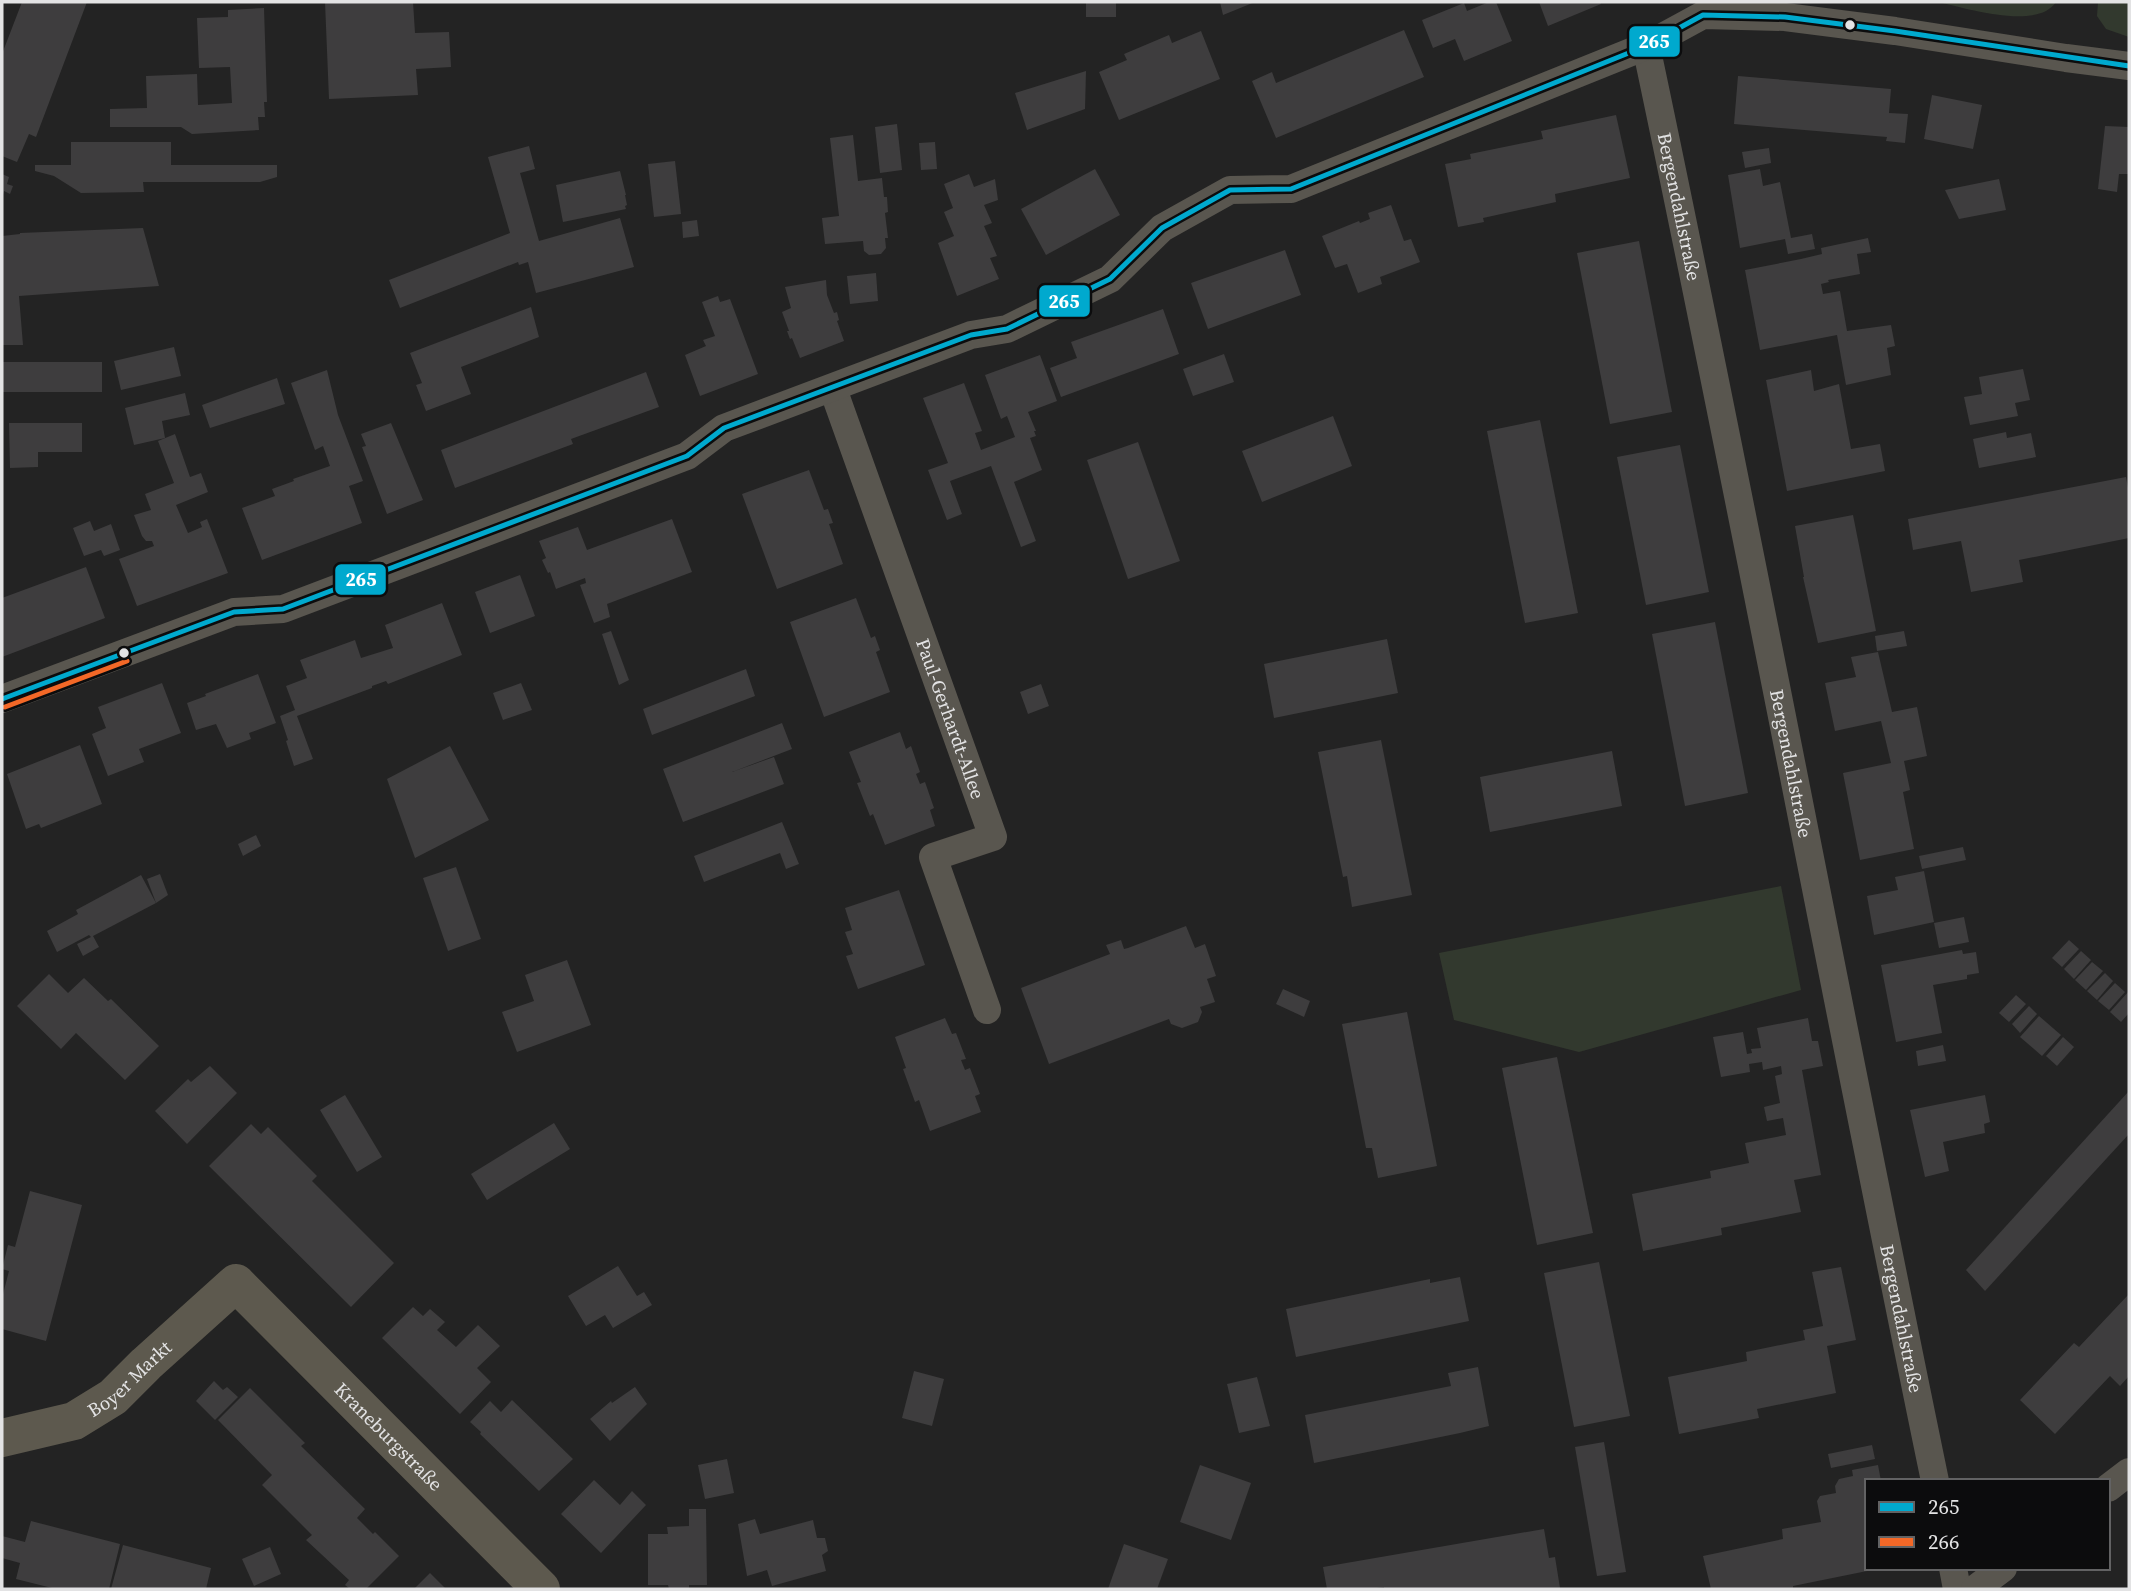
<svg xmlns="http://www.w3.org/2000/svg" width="2131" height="1591" viewBox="0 0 2131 1591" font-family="'Source Serif 4',serif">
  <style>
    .green { fill: #32392e }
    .building { fill: #3e3d3e }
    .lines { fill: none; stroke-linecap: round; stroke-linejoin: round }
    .street { stroke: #59564f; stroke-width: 28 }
    .secondary { stroke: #5d594e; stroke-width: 38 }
    .bus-1-casing { stroke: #0c0c0d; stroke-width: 10 }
    .bus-2-casing { stroke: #0c0c0d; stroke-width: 10 }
    .bus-1 { stroke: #00a9ce; stroke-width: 5 }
    .bus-2 { stroke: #f36827; stroke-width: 5 }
    .bus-dot { fill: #e3e3e4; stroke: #0c0c0d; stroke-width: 2.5 }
    .labels { text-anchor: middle; stroke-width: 6; stroke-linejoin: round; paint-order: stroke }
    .street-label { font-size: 19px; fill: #e3e3e4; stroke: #0c0c0d }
    .line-badge { stroke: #0c0c0d; stroke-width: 2.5 }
    .badge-label { font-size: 19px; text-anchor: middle; font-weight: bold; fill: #fff }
  </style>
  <rect width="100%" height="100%" fill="#232323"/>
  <g class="green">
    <path d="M1938 2H2056C2037 31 1966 8 1938 2Z"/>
    <path d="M2098 2H2129V37L2106 29 2097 16Z"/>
    <path d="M1781 886 1801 990 1579 1052 1454 1020 1439 953Z"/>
  </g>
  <g class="building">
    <path d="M22 2H87L36 137 29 134 17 162 2 156V54Z"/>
    <path d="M325 2H413L415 33 449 32 451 67 416 69 418 95 329 99Z"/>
    <rect x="1086" y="2" width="30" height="15"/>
    <path d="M1220 2H1255L1223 15Z"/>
    <path d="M1489 2H1496L1512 41 1464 61 1455 39 1433 48 1422 20 1464 3 1467 11Z"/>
    <path d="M1539 2H1600L1601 4 1548 26Z"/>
    <path d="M264 8 267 102H264L265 117H258L259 130 192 134 181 127H110V109L147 108 146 76 197 74 198 105 232 103 230 67 199 68 197 18 228 17V10Z"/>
    <path d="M1404 30 1424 77 1276 138 1252 81 1272 72 1276 83Z"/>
    <path d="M1201 31 1220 79 1119 120 1099 72 1127 60 1124 54 1169 35 1172 43Z"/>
    <path d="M1086 71 1085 109 1027 130 1015 93Z"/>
    <path d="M1738 76 1891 89 1889 113 1908 114 1905 143 1886 141 1887 137 1734 124Z"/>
    <path d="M1932 95 1982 105 1973 149 1924 139Z"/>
    <path d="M1616 115 1630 178 1555 194 1556 202 1483 218 1484 222 1458 227 1445 164 1471 159 1470 154 1543 139 1541 131Z"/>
    <path d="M897 124 902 170 880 173 875 127Z"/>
    <path d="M2105 126 2129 127V174H2119L2117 192 2098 189Z"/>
    <path d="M853 135 858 181 882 178 884 197H887L888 212 885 213 888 238H885L886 248 881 254 869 255 864 251 863 241 825 244 822 218 839 216 830 138Z"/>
    <path d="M71 142H171V165H277V177L260 182H143L144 192 81 193 54 176 35 171V165H71Z"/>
    <path d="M935 142 937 169 921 170 919 143Z"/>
    <path d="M529 146 535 169 520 173 539 241 620 218 634 267 536 293 528 262 519 265 518 262 400 308 389 280 510 233 488 157Z"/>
    <path d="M1769 148 1771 163 1745 168 1742 152Z"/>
    <path d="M675 161 681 214 654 217 648 164Z"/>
    <path d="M1095 169 1120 215 1046 255 1021 209Z"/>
    <path d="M1760 169 1763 186 1780 182 1791 238 1812 234 1815 249 1788 254 1785 239 1740 248 1728 175Z"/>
    <path d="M620 171 626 195H625L627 205 625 206 626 209 563 222 556 185Z"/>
    <path d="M2 174 9 177 7 184 13 186 10 194 4 191 2 198Z"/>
    <path d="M969 174 974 187 995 179 998 200 984 205 992 223 984 226 997 256 990 258 999 279 957 296 938 243 954 236 944 212 953 208 944 184Z"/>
    <path d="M1999 179 2006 210 1959 219 1945 190Z"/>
    <path d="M1391 205 1404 241 1411 239 1420 262 1380 277 1382 284 1358 293 1347 264 1335 268 1322 236 1359 221 1360 223 1370 219 1368 213Z"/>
    <path d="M697 220 699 236 683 238 682 222Z"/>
    <path d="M143 228 159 286 19 296 23 345H2V236L20 234V233Z"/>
    <path d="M1868 238 1871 252 1857 254 1860 274 1828 280 1829 282 1821 284 1823 294 1840 291 1847 331 1891 325 1895 346 1887 348 1891 375 1846 385 1837 335 1760 350 1745 270 1801 259 1822 254 1821 248Z"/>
    <path d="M1639 241 1672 412 1610 424 1577 253Z"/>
    <path d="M1285 250 1301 295 1208 329 1191 283Z"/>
    <path d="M876 273 878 301 850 304 847 276Z"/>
    <path d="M826 280 827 295 834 313 837 312 839 320 837 321 844 341 800 358 792 338 790 339 787 331H789L782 312 791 308 785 287Z"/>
    <path d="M718 296 720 302 730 299 758 374 700 396 685 355 706 346 703 340 715 336 702 302Z"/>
    <path d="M531 307 539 337 461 367 471 394 426 411 416 385 422 383 410 353Z"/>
    <path d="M1163 309 1179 354 1061 397 1050 368 1077 358 1071 342Z"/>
    <path d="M174 347 181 376 121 390 114 361Z"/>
    <path d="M1224 354 1234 382 1193 396 1183 369Z"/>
    <path d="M1040 355 1057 401 1028 412 1036 431H1034L1036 436 1030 438 1042 470 1014 482 1036 541 1021 547 991 466 950 481 962 514 947 520 928 470 948 463 923 398 964 383 982 431 975 433 981 450 1015 437 1007 416 1001 419 985 375Z"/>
    <rect x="2" y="362" width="100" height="30"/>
    <path d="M2023 369 2030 400 2015 403 2018 416 1970 425 1964 397 1982 394 1979 377Z"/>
    <path d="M327 370 338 415 363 481 349 486 362 523 262 560 242 508 275 496 272 489 294 481 293 479 330 466 323 446 315 450 291 383Z"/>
    <path d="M1811 370 1814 391 1839 384 1851 449 1880 444 1885 471 1787 491 1766 380Z"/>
    <path d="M646 372 659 407 571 439 573 444 455 488 441 450Z"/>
    <path d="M277 378 285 404 210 428 202 405Z"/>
    <path d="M185 393 190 415 162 421 165 438 134 445 125 408Z"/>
    <path d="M1333 416 1352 466 1262 502 1242 451Z"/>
    <path d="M1540 420 1578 613 1525 623 1487 431Z"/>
    <path d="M9 423H82V452H38V467L10 468Z"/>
    <path d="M391 423 423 500 387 514 362 447 366 446 361 434Z"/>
    <path d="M2006 432 2007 438 2031 433 2036 457 1979 468 1973 439Z"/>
    <path d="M175 434 190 477 201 473 208 492 176 505 188 533 202 527 200 522 207 519 228 573 137 606 119 559 154 546 152 541H146L142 536 134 515 151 510 145 494 174 483 158 441Z"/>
    <path d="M1138 442 1180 561 1128 579 1087 460Z"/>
    <path d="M1680 445 1709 592 1646 605 1617 457Z"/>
    <path d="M809 470 824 510 828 509 833 523 829 524 843 564 777 589 742 494Z"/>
    <path d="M2126 477 2129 493V538L2019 560 2023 582 1971 592 1961 541 1913 550 1908 519Z"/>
    <path d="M1853 515 1876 631 1818 643 1803 577H1804L1795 526Z"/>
    <path d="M672 519 692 572 607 604 610 617 594 623 580 585 586 583 585 578 556 589 550 572 548 573 542 560 546 558 539 541 578 527 587 550Z"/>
    <path d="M90 521 94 531 111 524 120 550 104 556 101 550 84 556 73 528Z"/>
    <path d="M86 567 105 618 2 657V598Z"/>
    <path d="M520 575 535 616 490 633 475 592Z"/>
    <path d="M856 598 871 638 875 636 880 650 876 652 890 692 824 717 790 622Z"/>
    <path d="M442 603 462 655 388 684 386 681 372 686V688L297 716 313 759 294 766 286 741 288 740 280 716 295 710 286 686 307 678 300 660 355 640 361 658 393 648 385 625Z"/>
    <path d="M1715 622 1748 793 1685 806 1652 634Z"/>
    <path d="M611 631 629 680 619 685 602 634Z"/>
    <path d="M1904 631 1907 646 1877 651 1875 636Z"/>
    <path d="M1387 639 1398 693 1274 718 1264 664Z"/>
    <path d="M1878 652 1892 712 1917 707 1927 756 1904 761 1910 790 1903 792 1914 849 1860 860 1843 773 1891 763 1881 721 1835 731 1825 683 1856 677 1851 657Z"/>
    <path d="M746 669 755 696 652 735 643 709Z"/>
    <path d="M258 674 276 723 249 733 251 739 227 748 216 724 196 730 187 703 206 696 205 694Z"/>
    <path d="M162 683 181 733 139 749 144 762 108 776 92 734 106 728 98 707Z"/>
    <path d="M521 683 532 710 503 720 493 693Z"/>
    <path d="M1041 684 1049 706 1028 714 1020 692Z"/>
    <path d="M782 723 792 749 732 772 774 757 784 784 683 822 663 769Z"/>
    <path d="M900 732 906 749 911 746 920 772 916 774 920 784 925 782 934 808 930 810 935 826 885 845 873 814 870 816 857 783 861 782 849 752Z"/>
    <path d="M1381 740 1412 895 1352 907 1347 876 1343 877 1318 752Z"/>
    <path d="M80 745 102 804 41 828 39 824 26 829 7 774Z"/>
    <path d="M450 746 489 820 415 858 387 779Z"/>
    <path d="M1612 751 1622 806 1490 832 1480 777Z"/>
    <path d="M782 822 799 864 786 869 780 853 704 882 694 856Z"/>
    <path d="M256 835 261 846 243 856 238 844Z"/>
    <path d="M1963 847 1966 860 1922 869 1919 856Z"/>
    <path d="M456 867 481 939 448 951 423 878Z"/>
    <path d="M1924 871 1934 922 1874 935 1867 896 1898 890 1895 877Z"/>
    <path d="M160 874 168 895 156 903 147 879Z"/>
    <path d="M141 875 156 903 93 936 99 947 83 956 77 944 91 937 89 935 57 952 47 931 78 914 76 910Z"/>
    <path d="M899 890 925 965 858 989 846 956 853 954 845 932 852 930 845 908Z"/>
    <path d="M1964 917 1969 942 1939 948 1934 923Z"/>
    <path d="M1186 926 1195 948 1205 944 1216 976 1207 979 1215 1002 1200 1007 1202 1012 1198 1022 1182 1028 1171 1024 1169 1019 1049 1064 1021 988 1110 954 1106 945 1121 940 1124 949 1128 948Z"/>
    <path d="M2069 940 2079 949 2062 967 2052 958Z"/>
    <path d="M1962 950 1963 954 1976 952 1979 973 1967 975V979L1933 985 1942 1033 1896 1042 1881 965Z"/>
    <path d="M2081 951 2091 960 2074 979 2064 969Z"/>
    <path d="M567 960 591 1025 517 1052 502 1012 534 1001 525 975Z"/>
    <path d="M2092 962 2103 971 2086 990 2075 980Z"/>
    <path d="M2105 973 2113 981 2097 1000 2087 991Z"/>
    <path d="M49 974 68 993 84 978 108 1001 111 999 159 1046 125 1080 76 1033 61 1049 17 1006Z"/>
    <path d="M2115 983 2125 992 2109 1010 2098 1001Z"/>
    <path d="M1283 989 1310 1001 1304 1017 1276 1004Z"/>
    <path d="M2129 991V1013L2121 1022 2110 1012Z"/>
    <path d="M2016 995 2026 1004 2009 1022 1999 1013Z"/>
    <path d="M2029 1006 2037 1014 2020 1033 2012 1024Z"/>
    <path d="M1407 1012 1437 1166 1378 1178 1372 1148H1366L1342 1024Z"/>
    <path d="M2039 1016 2061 1035 2042 1056 2020 1037Z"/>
    <path d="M945 1018 952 1034 956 1033 966 1059 961 1060 965 1070 970 1068 980 1094 975 1096 981 1112 930 1131 919 1100 915 1102 903 1069 906 1068 895 1037Z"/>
    <path d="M1808 1018 1812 1041H1818L1823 1066 1802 1070 1821 1175 1794 1180 1801 1212 1721 1228 1722 1235 1643 1251 1632 1194 1711 1178 1710 1171 1749 1163 1745 1143 1786 1135 1783 1118 1767 1121 1764 1107 1780 1103 1775 1076 1782 1074 1781 1066 1763 1070 1762 1062 1749 1064 1750 1072 1721 1077 1713 1037 1743 1032 1747 1054 1752 1053 1751 1049 1761 1048 1757 1028Z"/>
    <path d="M2063 1037 2074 1047 2057 1066 2046 1056Z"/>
    <path d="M1943 1045 1946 1061 1918 1066 1916 1051Z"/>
    <path d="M1557 1057 1593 1233 1537 1245 1502 1068Z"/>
    <path d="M210 1066 237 1093 187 1144 155 1111 188 1079 191 1082Z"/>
    <path d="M2129 1091V1134L1985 1291 1966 1270Z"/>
    <path d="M345 1095 382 1157 357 1172 320 1110Z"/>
    <path d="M1985 1095 1990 1122 1984 1124 1985 1133 1943 1142 1949 1171 1925 1177 1910 1110Z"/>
    <path d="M554 1123 570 1149 487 1200 471 1174Z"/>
    <path d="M251 1124 261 1134 268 1127 317 1176 312 1181 394 1263 351 1307 209 1166Z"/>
    <path d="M30 1191 82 1205 46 1341 2 1329V1298L9 1271 2 1269 8 1245 15 1247Z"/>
    <path d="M1599 1262 1630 1416 1574 1427 1544 1273Z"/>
    <path d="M618 1266 637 1296 644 1292 652 1305 613 1328 605 1315 586 1326 568 1296Z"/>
    <path d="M1841 1267 1856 1340 1827 1346 1836 1393 1757 1409 1759 1418 1679 1434 1668 1377 1747 1361 1746 1352 1805 1340 1803 1330 1823 1326 1812 1272Z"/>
    <path d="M1460 1277 1469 1321 1296 1357 1286 1309 1430 1279V1283Z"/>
    <path d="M2129 1294V1376L2120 1386 2110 1376 2055 1434 2020 1400 2074 1343 2079 1347Z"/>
    <path d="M413 1307 423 1316 430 1309 445 1322 437 1330 456 1347 478 1325 500 1346 477 1368 491 1382 460 1414 382 1338Z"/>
    <path d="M1478 1367 1489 1426 1460 1433 1314 1463 1305 1415 1451 1386 1448 1373Z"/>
    <path d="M914 1371 944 1379 932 1426 902 1418Z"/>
    <path d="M1257 1377 1270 1426 1239 1433 1227 1384Z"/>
    <path d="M214 1381 223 1390 227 1387 238 1397 215 1420 196 1401Z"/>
    <path d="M635 1387 647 1404 610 1441 590 1419 611 1401 612 1403Z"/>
    <path d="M250 1388 305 1443 301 1446 365 1509 357 1518 373 1534 375 1532 399 1556 366 1589H350L345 1585 349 1580 306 1540 312 1535 262 1485 272 1475 218 1420Z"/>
    <path d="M512 1400 573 1459 539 1491 480 1434 481 1432 470 1422 490 1401 501 1412Z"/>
    <path d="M1604 1442 1626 1572 1597 1576 1575 1447Z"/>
    <path d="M1872 1445 1875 1459 1831 1468 1828 1454Z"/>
    <path d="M727 1459 734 1493 705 1499 698 1465Z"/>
    <path d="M1200 1465 1251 1483 1231 1540 1180 1522Z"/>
    <path d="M1878 1465 1881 1481H1867V1568H1871L1872 1570 1793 1586V1589H1711L1703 1556 1783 1539 1782 1529 1821 1522 1817 1501 1820 1496 1836 1493 1835 1486 1839 1479 1853 1476 1852 1470Z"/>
    <path d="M594 1480 620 1505 632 1491 646 1505 601 1553 561 1514Z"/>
    <path d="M689 1509H706L707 1585H689V1589H669L668 1585H648V1534H668L667 1527 689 1526Z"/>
    <path d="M755 1519 760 1534 813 1520 817 1538H825L828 1551 822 1555 826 1571 772 1586 767 1570 747 1576 738 1524Z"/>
    <path d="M31 1521 120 1544 109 1589H56L16 1579 20 1563 2 1558V1536L25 1542Z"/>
    <path d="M1544 1529 1549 1558 1555 1557 1560 1588 1384 1589V1587L1370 1589H1327L1323 1567Z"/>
    <path d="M1124 1544 1168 1559 1157 1589H1108Z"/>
    <path d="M123 1545 211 1568 206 1589H111Z"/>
    <path d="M270 1547 281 1574 254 1586 242 1559Z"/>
    <path d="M430 1573 446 1589H414Z"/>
  </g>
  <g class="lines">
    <g class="street">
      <path id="s1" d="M1646 46C1747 523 1836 1003 1935 1481"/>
      <path id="s2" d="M833 389 993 837 933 857 987 1010"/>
      <path d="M2 699 234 612 283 609 687 456 724 428 971 335 1007 329 1110 279 1162 228 1230 190 1291 189 1646 46 1703 15 1785 17 1895 31 2066 58 2129 66"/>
      <path d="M2108 1488 2129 1472"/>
      <path d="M1953 1568 1957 1589"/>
      <path d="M1975 1589 2003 1568"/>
    </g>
    <path class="secondary" id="s3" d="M2 1438 74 1421 113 1397 146 1364 236 1283 541 1589"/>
    <g class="bus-1-casing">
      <path id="bus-1" d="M2 699 234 612 283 609 687 456 724 428 971 335 1007 329 1110 279 1162 228 1230 190 1291 189 1646 46 1703 15 1785 17 1895 31 2129 66"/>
    </g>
    <g class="bus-2-casing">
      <path id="bus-2" d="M5 707 127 661"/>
    </g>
    <use href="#bus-1" class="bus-1"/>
    <use href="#bus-2" class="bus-2"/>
  </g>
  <g class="bus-dot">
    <circle cx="1850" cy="25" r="6"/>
    <circle cx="124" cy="653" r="6"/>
  </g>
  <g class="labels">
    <g class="street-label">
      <text dy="7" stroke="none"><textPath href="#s1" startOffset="164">Bergendahlstraße</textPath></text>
      <text dy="7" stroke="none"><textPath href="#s2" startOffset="350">Paul-Gerhardt-Allee</textPath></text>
      <text dy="7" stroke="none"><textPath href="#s1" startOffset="732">Bergendahlstraße</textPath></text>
      <text dy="7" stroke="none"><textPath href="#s1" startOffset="1298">Bergendahlstraße</textPath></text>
      <text dy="7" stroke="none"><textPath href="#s3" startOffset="144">Boyer Markt</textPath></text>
      <text dy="7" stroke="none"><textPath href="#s3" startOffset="504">Kraneburgstraße</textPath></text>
    </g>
  </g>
  <g class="line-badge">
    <rect x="1628" y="25" width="53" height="33" rx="7" fill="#00a9ce"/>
    <rect x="1038" y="284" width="53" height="34" rx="7" fill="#00a9ce"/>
    <rect x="334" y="563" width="53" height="33" rx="7" fill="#00a9ce"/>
  </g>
  <g class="badge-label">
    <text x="1654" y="48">265</text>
    <text x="1064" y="308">265</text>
    <text x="361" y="586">265</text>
  </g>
  <rect width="2131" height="1591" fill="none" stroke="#e3e3e4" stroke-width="7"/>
  <rect x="1865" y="1479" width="245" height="91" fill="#0c0c0d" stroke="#626263" stroke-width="2"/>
  <rect x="1879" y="1502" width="35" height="10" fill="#00a9ce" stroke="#626263" stroke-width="2"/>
  <text x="1928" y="1514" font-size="21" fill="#e3e3e4">265</text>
  <rect x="1879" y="1537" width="35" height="10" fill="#f36827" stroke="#626263" stroke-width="2"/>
  <text x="1928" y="1549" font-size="21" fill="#e3e3e4">266</text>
</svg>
